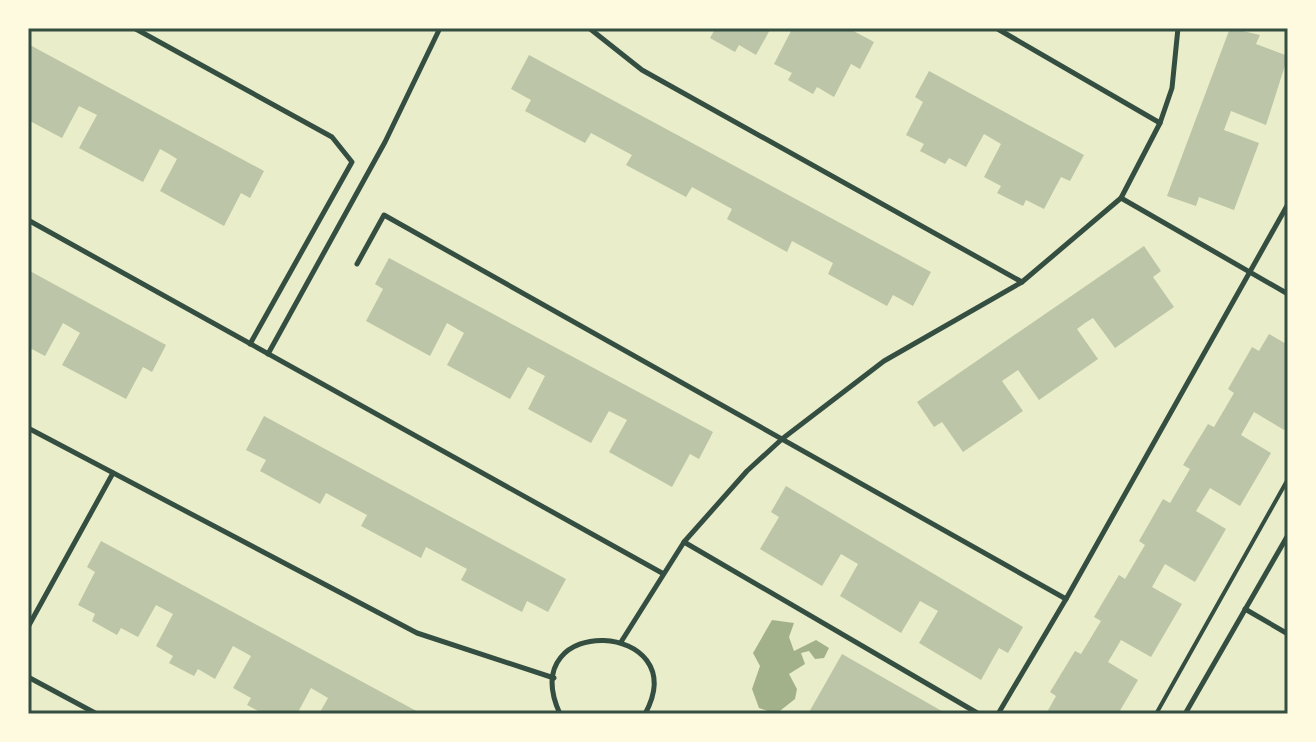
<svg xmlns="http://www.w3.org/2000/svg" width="1316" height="742" viewBox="0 0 1316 742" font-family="Raleway,sans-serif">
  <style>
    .water { fill: #a3b18a }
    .building { fill: #bcc5a7 }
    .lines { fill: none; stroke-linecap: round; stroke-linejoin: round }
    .path { stroke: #344e41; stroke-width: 4 }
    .service { stroke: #344e41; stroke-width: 5 }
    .neatline { fill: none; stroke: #344e41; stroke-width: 3 }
  </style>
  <rect width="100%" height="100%" fill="#e9edc9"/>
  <path class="water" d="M772 620 794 623 789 637 794 651 816 640 829 648 824 658 815 659 809 651 801 653 805 664 789 674 797 689 795 699 776 714 759 708 752 689 760 666 753 653Z"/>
  <g class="building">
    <path d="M707 28H771L756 55 739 45 735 52 710 38 714 31Z"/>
    <path d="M785 28H848L874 42 860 69 851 64 834 97 817 87 813 94 788 80 792 73 774 64 791 31Z"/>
    <path d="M1230 28 1260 35 1256 44 1288 56 1266 125 1231 111 1224 130 1259 143 1234 210 1199 197 1196 206 1167 196Z"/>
    <path d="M28 44 264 171 250 198 241 193 224 226 160 191 177 159 169 154 160 149 143 182 79 148 97 115 79 106 62 138 28 120Z"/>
    <path d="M529 55 931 272 913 306 893 295 887 306 828 274 833 263 792 241 787 252 727 219 732 209 692 187 686 197 626 165 632 155 591 133 585 143 525 111 531 100 511 89Z"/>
    <path d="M929 71 1084 155 1070 181 1061 177 1044 209 1026 200 1023 206 997 193 1001 186 984 177 1001 144 984 134 966 167 949 158 945 164 920 151 924 144 906 135 923 102 915 97Z"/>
    <path d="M1144 246 1161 271 1153 277 1174 307 1115 348 1093 318 1085 323 1077 329 1098 359 1039 400 1018 370 1002 381 1023 411 963 452 942 422 934 427 917 402Z"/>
    <path d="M389 258 713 432 699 459 690 454 672 487 609 452 627 420 609 411 591 443 528 409 545 376 528 367 510 399 447 365 464 333 447 323 430 356 366 321 383 289 375 284Z"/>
    <path d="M28 270 166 345 152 372 143 367 126 399 62 365 80 333 63 323 45 356 28 347Z"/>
    <path d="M1269 334 1288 345 1285 359 1288 361V423L1284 430 1254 412 1241 435 1271 453 1240 506 1210 488 1196 511 1226 529 1195 582 1165 564 1152 587 1182 604 1151 657 1121 640 1108 662 1138 680 1118 714H1046L1056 696 1050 692 1075 651 1081 654 1101 621 1094 617 1119 575 1125 579 1145 545 1139 541 1163 499 1170 503 1190 469 1183 465 1208 424 1214 427 1234 393 1228 389 1252 347 1259 351Z"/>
    <path d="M264 416 566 579 548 612 527 601 522 612 461 580 467 569 426 547 421 558 361 526 367 515 326 493 320 504 260 471 266 460 246 450Z"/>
    <path d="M786 486 1023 627 1008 653 999 648 981 680 919 643 938 611 920 601 901 633 840 596 858 564 841 554 822 586 760 549 779 517 771 512Z"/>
    <path d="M101 541 257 625 422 714H319L328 698 311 688 297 714H264L247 705 251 698 233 688 251 656 233 646 215 679 198 669 194 676 169 663 173 656 156 646 173 614 156 605 138 637 121 628 117 635 92 621 95 614 78 605 95 572 87 567Z"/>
    <path d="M842 654 947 714H808Z"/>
  </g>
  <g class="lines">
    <path class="path" d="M1156 714 1288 479"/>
    <g class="service">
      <path d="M134 28 332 137 352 162 250 344"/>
      <path d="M589 28 642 70 1022 282"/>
      <path d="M996 28 1160 123"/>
      <path d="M1121 198 1288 294"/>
      <path d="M28 220 662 573"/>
      <path d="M357 264 384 215 1066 599 1288 204"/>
      <path d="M268 354 385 142 440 28"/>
      <path d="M28 428 417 633 554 678"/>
      <path d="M684 542 979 714"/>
      <path d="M1245 609 1288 634"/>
      <path d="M28 627 113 473"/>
      <path d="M621 642 684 542 747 471 782 439 884 361 1022 282 1121 198 1160 123 1172 88 1178 28"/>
      <path d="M28 677 97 714"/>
      <path d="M560 714C513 611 696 621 645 714"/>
      <path d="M998 714 1066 599"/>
      <path d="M1185 714 1288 535"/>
    </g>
  </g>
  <rect width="1316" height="742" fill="none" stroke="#fefae0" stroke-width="60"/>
  <rect x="30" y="30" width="1256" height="682" class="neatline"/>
</svg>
